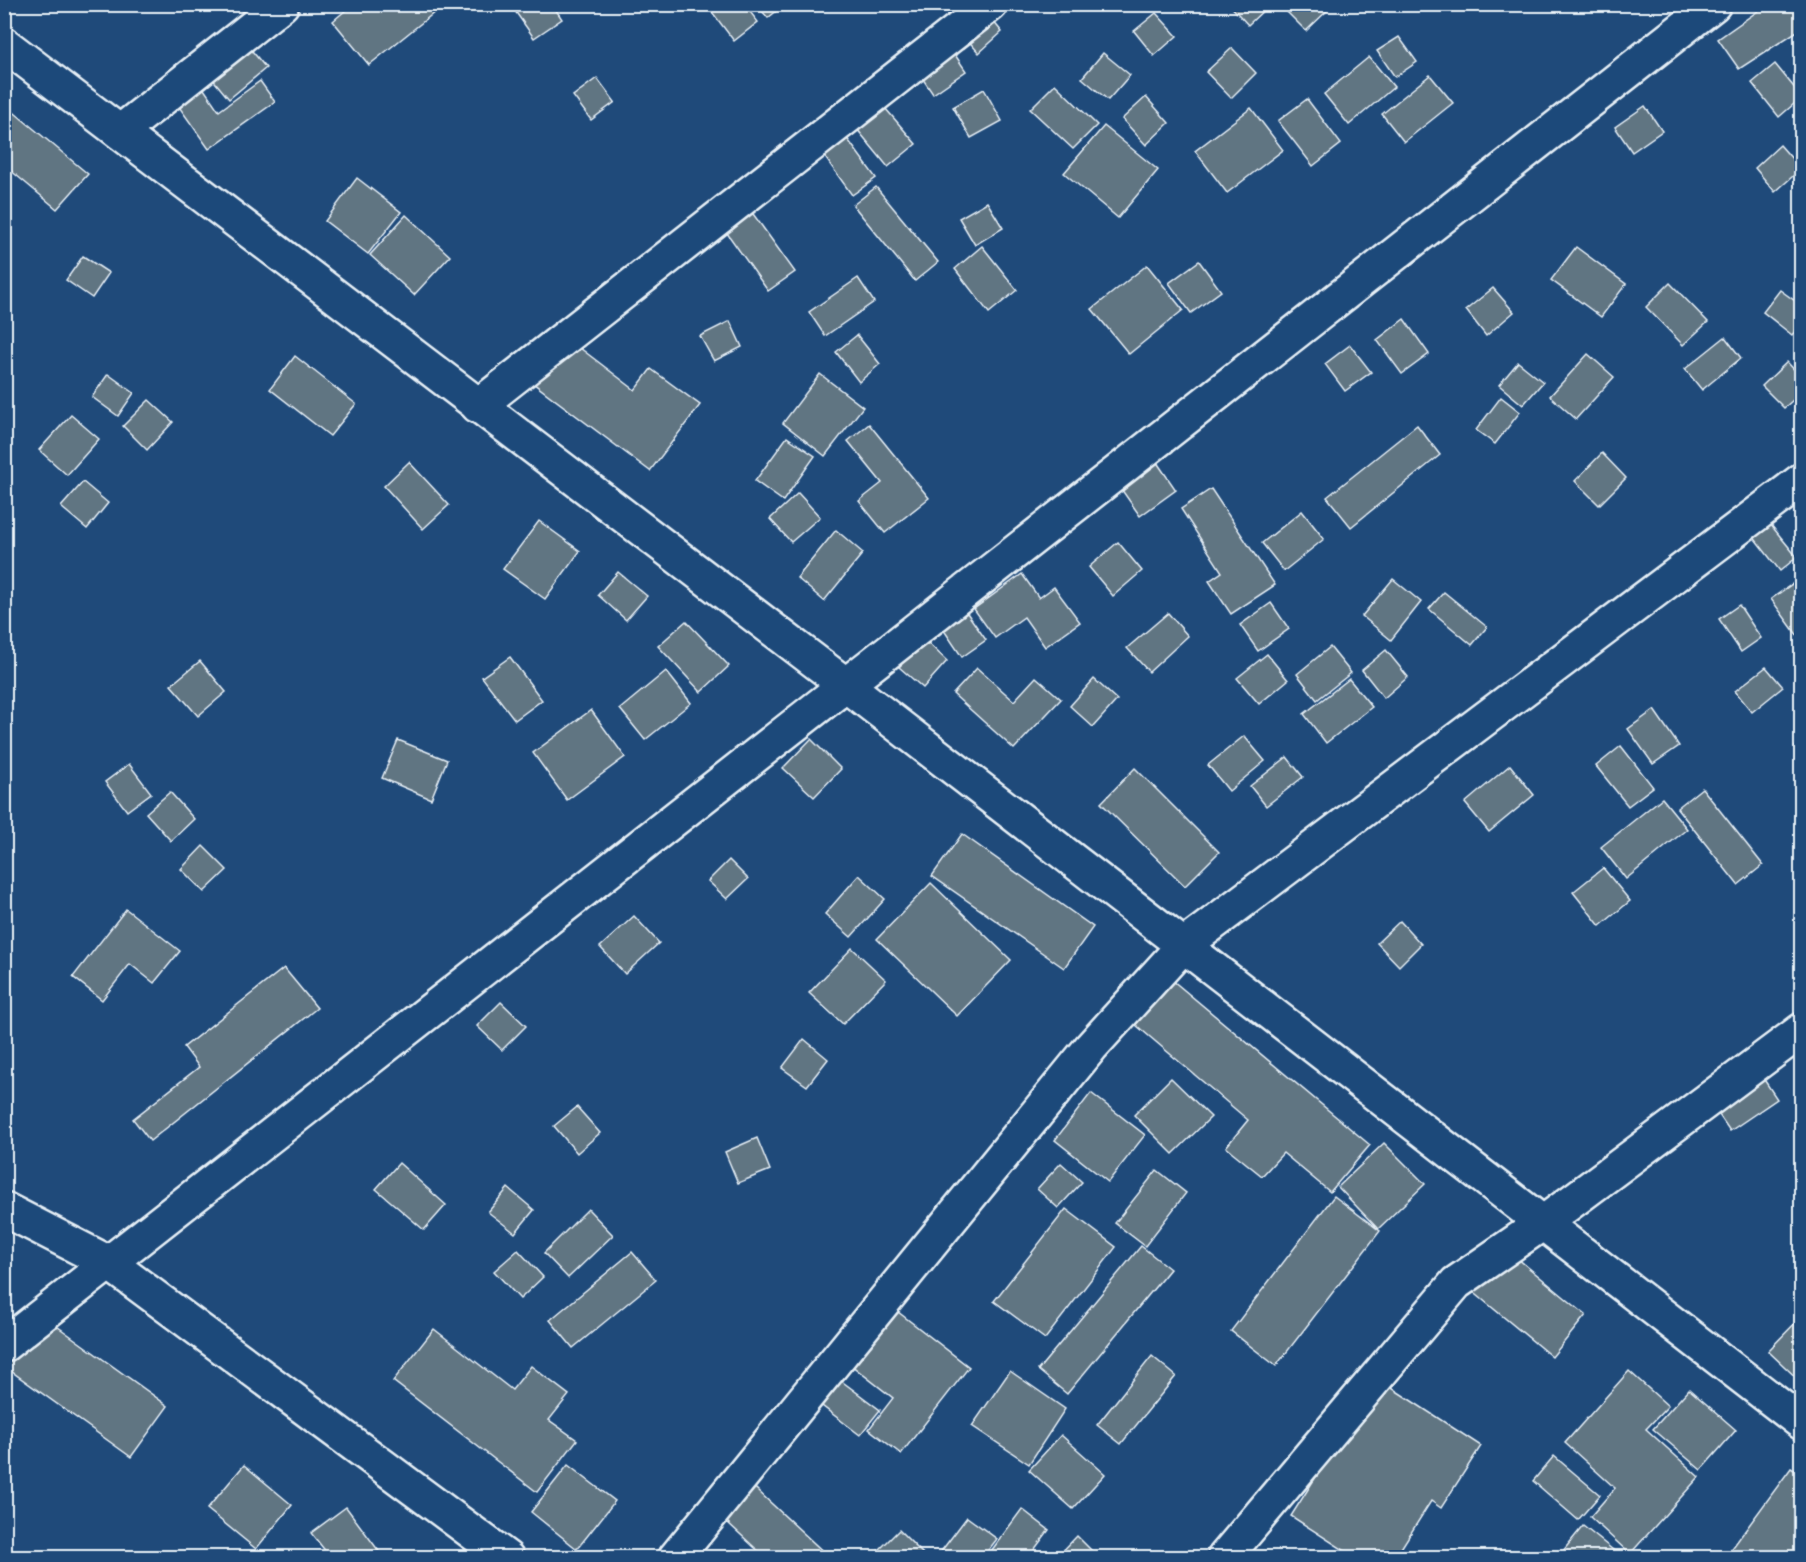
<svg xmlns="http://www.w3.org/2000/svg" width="1806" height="1562" viewBox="0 0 1806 1562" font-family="Sriracha,sans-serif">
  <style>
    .building { fill: #617482; stroke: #e8f1f8; stroke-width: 1.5 }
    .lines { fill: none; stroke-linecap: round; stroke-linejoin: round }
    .minor-casing { stroke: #e8f1f8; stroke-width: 38 }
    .tertiary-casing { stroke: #e8f1f8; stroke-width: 38 }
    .minor { stroke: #1f4a7a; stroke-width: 33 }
    .tertiary { stroke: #1f4a7a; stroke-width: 33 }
  </style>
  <rect width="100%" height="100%" fill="#1f4a7a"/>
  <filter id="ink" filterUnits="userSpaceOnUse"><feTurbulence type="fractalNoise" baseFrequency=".0167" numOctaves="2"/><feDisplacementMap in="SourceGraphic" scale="12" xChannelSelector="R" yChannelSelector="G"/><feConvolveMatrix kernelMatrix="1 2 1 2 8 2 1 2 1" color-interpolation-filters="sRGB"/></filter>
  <g filter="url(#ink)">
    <g class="building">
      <path d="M353 4H445L369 65 333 21Z"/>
      <path d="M510 4H552L562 19 534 38Z"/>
      <path d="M706 4H744L758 22 734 41Z"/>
      <path d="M756 4H785L768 18Z"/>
      <path d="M1229 4H1270L1248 25Z"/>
      <path d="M1290 4H1325L1329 9 1306 31 1285 10Z"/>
      <path d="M1768 4H1802V28L1739 69 1718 39Z"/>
      <path d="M984 10 1002 32 979 53 959 30Z"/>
      <path d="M1156 13 1177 36 1154 56 1134 31Z"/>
      <path d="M1399 37 1417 62 1395 77 1377 51Z"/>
      <path d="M947 43 966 71 933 94 914 66Z"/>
      <path d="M248 46 266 68 229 99 211 77Z"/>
      <path d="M1232 48 1256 73 1231 98 1206 72Z"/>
      <path d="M1103 53 1130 75 1108 100 1082 78Z"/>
      <path d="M1369 57 1394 87 1349 125 1324 94Z"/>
      <path d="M1775 64 1802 97 1779 117 1752 83Z"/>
      <path d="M1430 75 1453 103 1404 142 1382 114Z"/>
      <path d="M597 78 615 102 591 120 573 96Z"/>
      <path d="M260 81 275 102 209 149 177 104 202 86 219 111Z"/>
      <path d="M1055 84 1097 125 1073 149 1030 109Z"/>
      <path d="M984 89 1002 121 971 138 953 107Z"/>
      <path d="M1146 97 1169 123 1146 145 1122 119Z"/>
      <path d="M1307 99 1341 144 1313 166 1278 121Z"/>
      <path d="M879 101 916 144 888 167 852 123Z"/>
      <path d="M4 104 88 174 57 209 4 165Z"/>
      <path d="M1645 106 1662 131 1632 152 1615 127Z"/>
      <path d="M1251 108 1283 150 1227 193 1195 151Z"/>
      <path d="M838 126 876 178 852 195 814 142Z"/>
      <path d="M1104 126 1158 170 1118 218 1064 173Z"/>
      <path d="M1780 145 1801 169 1775 192 1755 168Z"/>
      <path d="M357 178 401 212 368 254 325 221Z"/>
      <path d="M876 187 938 262 915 281 853 205Z"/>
      <path d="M743 200 795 272 768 291 717 219Z"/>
      <path d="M987 202 1003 228 975 245 959 218Z"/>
      <path d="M406 215 450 256 414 295 370 255Z"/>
      <path d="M982 246 1017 290 989 313 955 269Z"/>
      <path d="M1576 247 1626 284 1601 317 1551 280Z"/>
      <path d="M83 256 109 273 92 298 66 280Z"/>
      <path d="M1199 261 1221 291 1191 313 1169 283Z"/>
      <path d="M1147 265 1183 310 1129 354 1092 309Z"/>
      <path d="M858 278 874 302 825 336 809 312Z"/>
      <path d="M1670 283 1708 322 1683 345 1646 307Z"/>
      <path d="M1493 288 1514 312 1486 336 1466 310Z"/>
      <path d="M1780 290 1802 306V323L1792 335 1763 312Z"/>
      <path d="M1404 319 1429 354 1402 374 1377 340Z"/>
      <path d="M730 321 742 347 714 361 700 336Z"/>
      <path d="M559 332 635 390 651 369 700 405 650 471 525 377Z"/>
      <path d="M857 335 880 364 859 382 836 352Z"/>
      <path d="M1725 337 1741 358 1702 390 1685 369Z"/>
      <path d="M1350 345 1371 372 1345 391 1325 364Z"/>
      <path d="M1588 354 1614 377 1576 419 1550 396Z"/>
      <path d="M295 356 356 404 330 436 270 389Z"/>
      <path d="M1518 362 1543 382 1523 405 1499 385Z"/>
      <path d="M1787 362 1802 378V392L1784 408 1762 386Z"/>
      <path d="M108 374 134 393 118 416 92 397Z"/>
      <path d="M820 374 863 407 825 456 783 423Z"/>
      <path d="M1501 397 1520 412 1495 444 1476 430Z"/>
      <path d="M149 400 173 422 147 450 123 426Z"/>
      <path d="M71 415 99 439 67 475 39 450Z"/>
      <path d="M869 424 929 498 885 533 859 501 882 483 848 441Z"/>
      <path d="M1417 425 1440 455 1351 527 1327 497Z"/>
      <path d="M787 437 815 456 783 501 755 481Z"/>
      <path d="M1602 453 1626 478 1599 505 1575 481Z"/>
      <path d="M1156 461 1176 490 1140 516 1119 486Z"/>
      <path d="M409 462 449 505 423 529 384 486Z"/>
      <path d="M83 482 108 503 87 529 61 507Z"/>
      <path d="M1211 489 1275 585 1231 614 1209 581 1222 572 1181 509Z"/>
      <path d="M798 493 820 517 791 542 770 519Z"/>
      <path d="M1302 511 1324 539 1284 571 1262 543Z"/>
      <path d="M1761 513 1797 557 1780 571 1745 526Z"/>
      <path d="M539 521 580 551 545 599 503 569Z"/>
      <path d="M836 530 863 553 824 601 797 578Z"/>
      <path d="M1118 542 1142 571 1113 596 1089 567Z"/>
      <path d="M618 572 647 596 626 620 598 595Z"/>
      <path d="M1022 574 1039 598 1054 587 1080 622 1045 647 1024 617 995 638 974 609Z"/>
      <path d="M1393 579 1421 602 1391 640 1362 616Z"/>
      <path d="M1798 580 1802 585 1800 639 1771 599Z"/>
      <path d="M1444 592 1487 627 1472 645 1429 609Z"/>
      <path d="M1271 603 1289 629 1258 651 1240 625Z"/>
      <path d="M1739 605 1761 638 1741 652 1719 619Z"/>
      <path d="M965 610 986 640 962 657 941 626Z"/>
      <path d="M1168 613 1188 636 1149 672 1127 648Z"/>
      <path d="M686 621 729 666 701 692 658 646Z"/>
      <path d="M924 639 947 661 923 688 899 667Z"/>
      <path d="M1330 647 1351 673 1317 700 1297 674Z"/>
      <path d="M1386 650 1408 677 1384 698 1362 670Z"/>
      <path d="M1267 654 1288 680 1259 704 1237 678Z"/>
      <path d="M510 657 542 700 515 720 482 677Z"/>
      <path d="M200 661 226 692 198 716 171 685Z"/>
      <path d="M1766 667 1783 687 1752 712 1735 691Z"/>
      <path d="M977 668 1014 701 1036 677 1061 699 1014 749 953 694Z"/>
      <path d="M666 671 691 703 645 740 620 709Z"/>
      <path d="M1094 679 1117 700 1093 727 1070 706Z"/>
      <path d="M1349 679 1372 707 1326 743 1304 714Z"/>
      <path d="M591 710 625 757 567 800 533 753Z"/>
      <path d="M1654 710 1679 746 1653 764 1628 729Z"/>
      <path d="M1244 736 1265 761 1229 791 1208 765Z"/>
      <path d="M811 739 841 769 814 797 783 768Z"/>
      <path d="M1802 739V753L1795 747Z"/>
      <path d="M398 740 447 760 431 799 382 778Z"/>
      <path d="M1621 746 1653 787 1628 806 1596 766Z"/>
      <path d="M1287 757 1303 777 1266 806 1250 786Z"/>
      <path d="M129 764 151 793 127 811 105 782Z"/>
      <path d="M1510 765 1534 795 1489 832 1465 803Z"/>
      <path d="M1135 768 1219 852 1185 886 1101 803Z"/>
      <path d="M1702 788 1763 865 1738 885 1677 808Z"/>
      <path d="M170 792 194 819 171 841 146 813Z"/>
      <path d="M1662 798 1687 829 1626 879 1601 847Z"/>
      <path d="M962 834 1093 927 1064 968 932 876Z"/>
      <path d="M203 846 227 870 204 892 181 869Z"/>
      <path d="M729 860 748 879 727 899 708 881Z"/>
      <path d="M1603 868 1630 901 1600 926 1573 892Z"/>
      <path d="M859 875 885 899 851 937 825 914Z"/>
      <path d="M931 883 1011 960 957 1016 877 939Z"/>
      <path d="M126 909 180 951 154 983 130 964 102 1000 73 977Z"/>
      <path d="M634 916 659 943 625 974 600 947Z"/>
      <path d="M1400 921 1421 944 1399 966 1377 943Z"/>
      <path d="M852 948 886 980 843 1024 809 993Z"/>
      <path d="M1154 965 1370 1145 1330 1192 1283 1153 1262 1176 1226 1147 1248 1120 1117 1009Z"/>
      <path d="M284 968 317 1008 150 1141 133 1119 199 1067 184 1047Z"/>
      <path d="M501 1002 526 1026 502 1050 477 1026Z"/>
      <path d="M804 1039 828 1059 807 1086 782 1068Z"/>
      <path d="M1753 1063 1777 1099 1730 1131 1706 1096Z"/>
      <path d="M1171 1078 1211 1117 1173 1154 1134 1115Z"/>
      <path d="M1091 1093 1145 1135 1108 1182 1055 1140Z"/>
      <path d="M577 1107 600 1133 577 1153 554 1126Z"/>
      <path d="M757 1138 770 1170 738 1183 725 1152Z"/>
      <path d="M1384 1143 1425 1184 1378 1229 1338 1187Z"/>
      <path d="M399 1163 446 1205 424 1230 376 1189Z"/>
      <path d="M1061 1163 1082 1182 1058 1208 1037 1189Z"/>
      <path d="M1157 1170 1186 1193 1145 1246 1115 1223Z"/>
      <path d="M508 1188 534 1210 515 1233 488 1212Z"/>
      <path d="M1334 1196 1380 1231 1276 1366 1231 1331Z"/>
      <path d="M588 1209 613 1235 568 1278 544 1253Z"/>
      <path d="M1066 1209 1116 1247 1045 1339 994 1301Z"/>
      <path d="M1495 1240 1586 1315 1552 1357 1460 1281Z"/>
      <path d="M1141 1246 1170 1269 1067 1394 1038 1370Z"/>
      <path d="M518 1250 543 1277 520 1299 494 1271Z"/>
      <path d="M632 1252 656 1280 573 1348 550 1320Z"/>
      <path d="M880 1298 969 1367 901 1454 869 1429 893 1398 837 1354Z"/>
      <path d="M40 1314 168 1406 131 1457 4 1366V1363Z"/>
      <path d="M1802 1316V1383L1768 1351Z"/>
      <path d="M434 1329 512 1390 531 1366 569 1395 549 1420 577 1440 537 1492 393 1381Z"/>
      <path d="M1152 1356 1176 1376 1121 1444 1097 1425Z"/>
      <path d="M824 1368 880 1410 860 1435 805 1393Z"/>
      <path d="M1010 1371 1065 1409 1029 1464 972 1426Z"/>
      <path d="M1629 1371 1668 1406 1646 1429 1699 1477 1630 1554 1590 1517 1615 1488 1565 1443Z"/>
      <path d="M1378 1379 1481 1446 1441 1508 1431 1501 1395 1558H1356L1291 1516Z"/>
      <path d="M1689 1389 1736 1430 1701 1470 1653 1429Z"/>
      <path d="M1061 1435 1105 1474 1073 1509 1029 1470Z"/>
      <path d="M1554 1456 1600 1495 1578 1520 1533 1481Z"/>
      <path d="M244 1465 292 1505 256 1549 207 1509Z"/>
      <path d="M568 1465 615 1501 577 1549 531 1512Z"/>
      <path d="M1791 1468 1802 1475V1558H1725Z"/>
      <path d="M743 1477 830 1558H766L714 1510Z"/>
      <path d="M346 1507 384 1558H331L311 1533Z"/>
      <path d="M1022 1509 1049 1530 1028 1558H986Z"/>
      <path d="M967 1517 997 1539 982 1558H936Z"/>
      <path d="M1583 1526 1623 1558H1570L1563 1551Z"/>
      <path d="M899 1530 927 1558 873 1556Z"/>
      <path d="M1077 1536 1099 1558H1056Z"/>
    </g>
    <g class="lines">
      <g class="minor-casing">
        <g id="minor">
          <path d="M4 44 846 685 1802 1423"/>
          <path d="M120 132 282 4"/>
          <path d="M478 406 991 4"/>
          <path d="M4 1345 1714 4"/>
          <path d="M675 1558 1091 1047 1183 946 1802 480"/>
          <path d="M1224 1558 1456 1283 1543 1223 1802 1030"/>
        </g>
      </g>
      <g class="tertiary-casing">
        <path id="tertiary" d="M4 1209 109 1263 507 1558"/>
      </g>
      <use href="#minor" class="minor"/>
      <use href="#tertiary" class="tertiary"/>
    </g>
  </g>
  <rect width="1806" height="1562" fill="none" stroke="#1f4a7a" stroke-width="24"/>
  <rect x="12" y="12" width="1782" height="1538" fill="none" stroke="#e8f1f8" stroke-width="2" filter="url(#ink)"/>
</svg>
